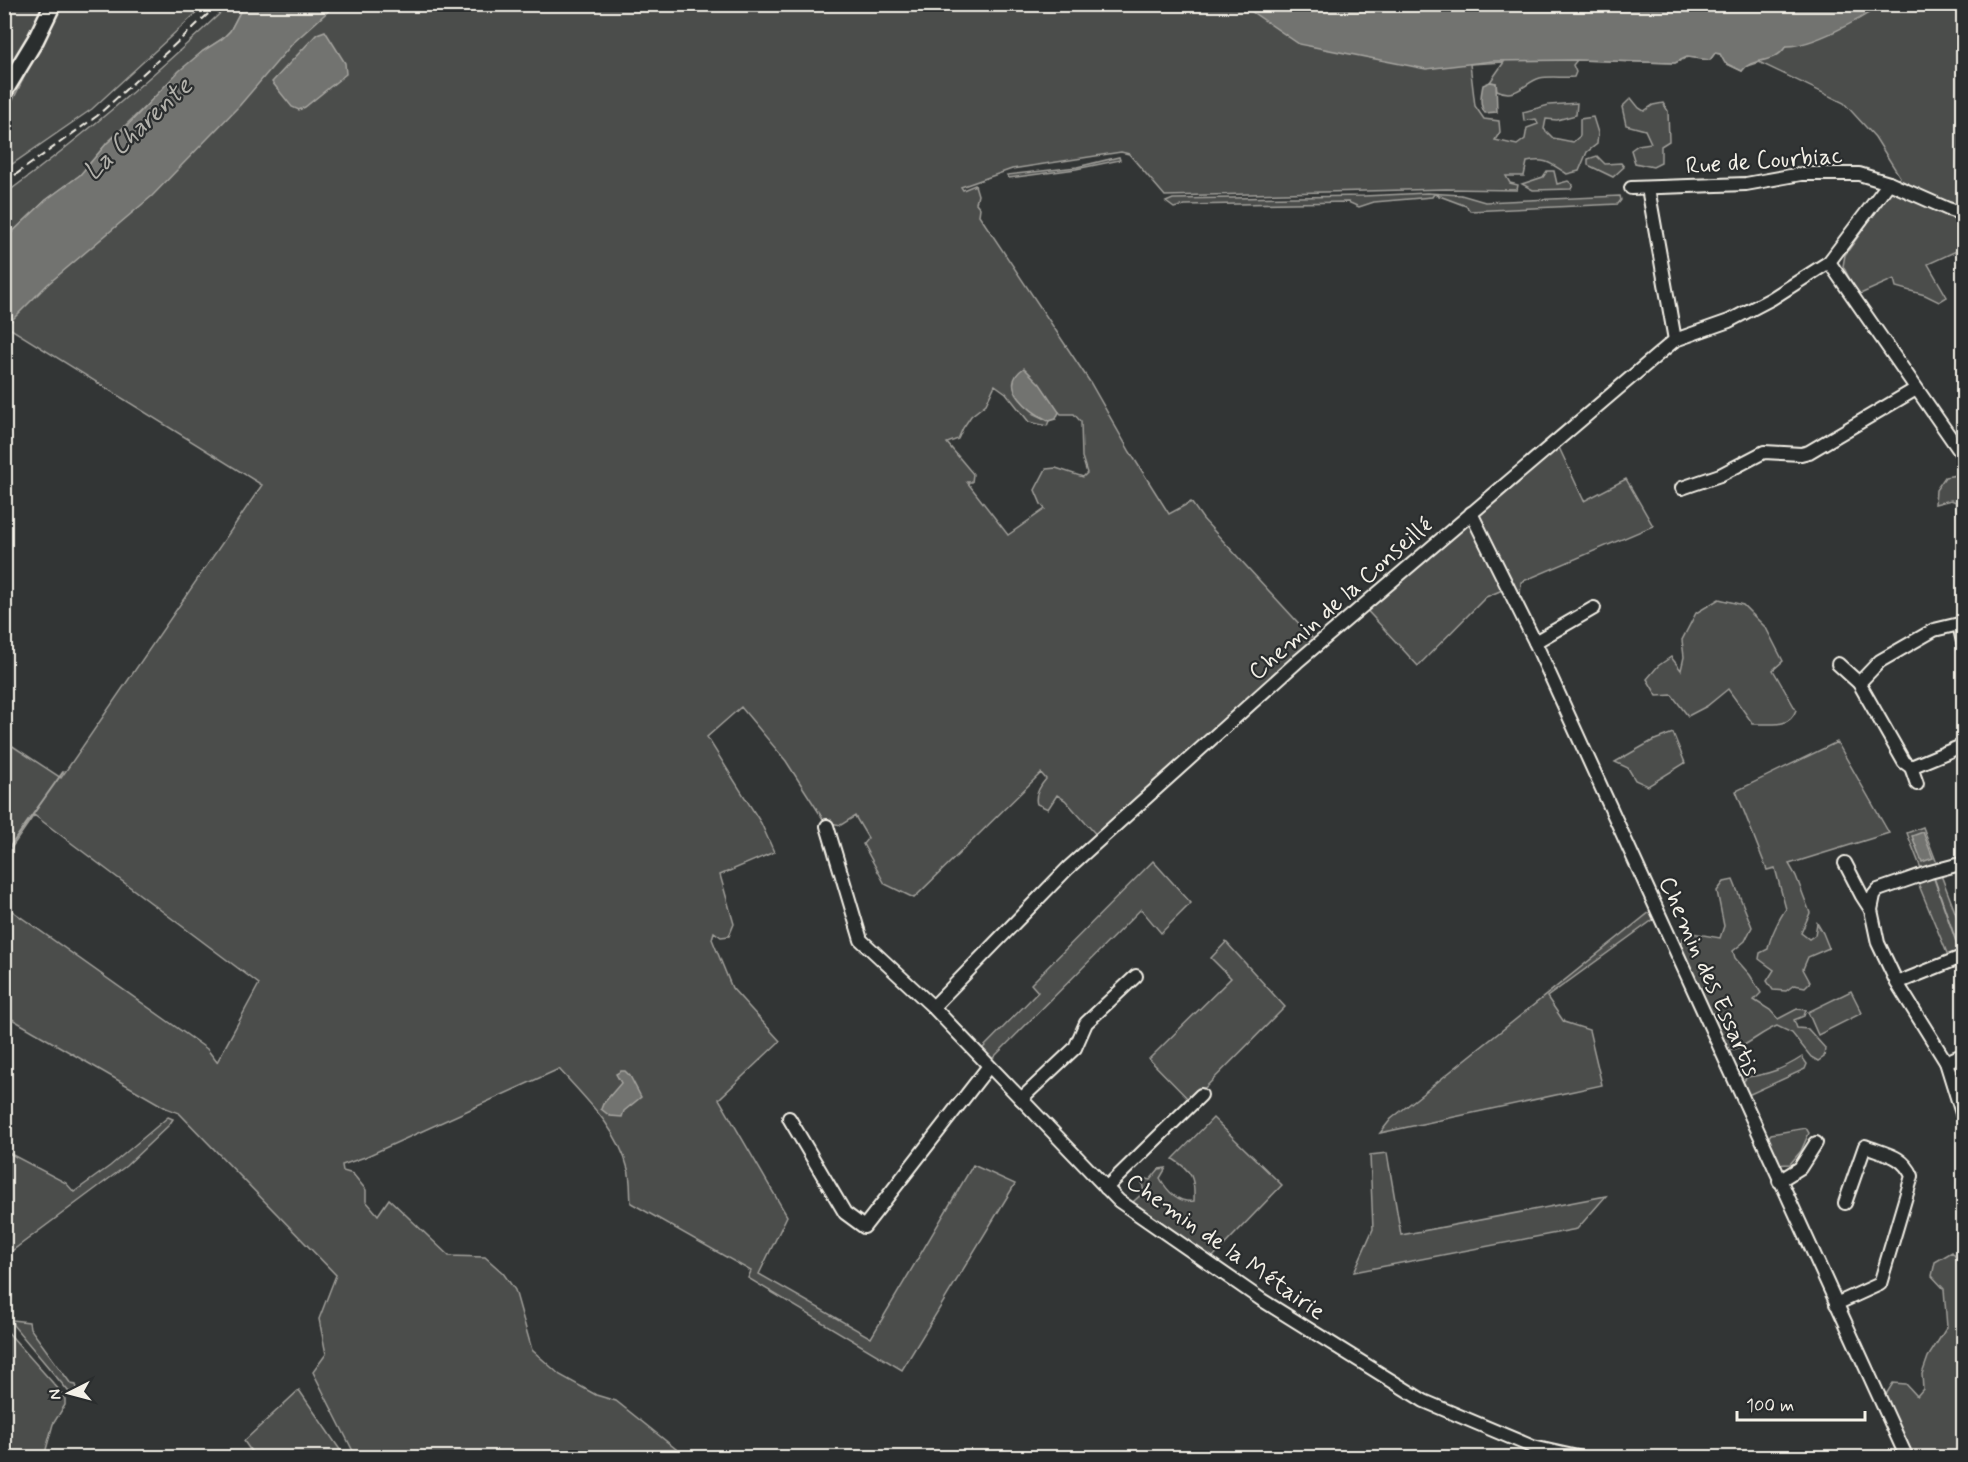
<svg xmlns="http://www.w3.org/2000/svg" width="1968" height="1462" viewBox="0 0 1968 1462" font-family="Mynerve,sans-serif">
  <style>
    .green { fill: #4b4d4c; stroke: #a09f9a; stroke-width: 1.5; fill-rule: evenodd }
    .water { fill: #727370; stroke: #a6a5a0; stroke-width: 1.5 }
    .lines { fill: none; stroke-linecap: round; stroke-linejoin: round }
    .stream { stroke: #a6a5a0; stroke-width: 2 }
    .minor-casing { stroke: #f4f1e8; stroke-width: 16 }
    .major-casing { stroke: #f4f1e8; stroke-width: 20 }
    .minor { stroke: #2a2d2e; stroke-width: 12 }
    .major { stroke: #2a2d2e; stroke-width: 15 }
    .rail { stroke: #f4f1e8; stroke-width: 2; stroke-dasharray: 9 4.5; stroke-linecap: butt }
    .labels { text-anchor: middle; stroke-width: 4.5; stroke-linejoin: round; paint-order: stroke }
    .street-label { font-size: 24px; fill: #f4f1e8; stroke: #2a2d2e }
    .water-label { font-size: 26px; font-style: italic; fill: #b3b2ac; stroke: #2a2d2e }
  </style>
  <rect width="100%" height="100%" fill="#323535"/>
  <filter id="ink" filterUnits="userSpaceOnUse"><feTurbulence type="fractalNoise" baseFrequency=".0167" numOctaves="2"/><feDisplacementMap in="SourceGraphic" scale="12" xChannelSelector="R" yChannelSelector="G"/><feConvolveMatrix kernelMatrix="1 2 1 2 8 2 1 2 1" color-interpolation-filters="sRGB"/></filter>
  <g filter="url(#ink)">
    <g class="green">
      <path d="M5 5H47L5 77Z"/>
      <path d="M55 5H205L92 109 5 169 4 114 11 104 40 44Z"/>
      <path d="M229 5H247L240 12 230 31 222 39 203 51 107 143 80 175 46 200 5 239V194C84 136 158 72 229 5Z"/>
      <path d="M286 5H1963V248L1928 264 1947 297 1939 302 1925 295 1896 287 1894 279 1858 295 1843 266 1845 255 1900 177 1875 137 1844 103 1759 62 1744 67 1742 71 1725 63 1720 54 1715 53 1710 60 1687 57 1675 63 1577 60 1573 65 1576 72 1574 77C1563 78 1550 76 1540 78 1525 82 1516 100 1497 90L1496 83 1490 82 1504 62 1470 64 1475 106 1484 119 1499 121 1500 132 1495 140 1517 145 1525 139 1527 128 1538 124 1536 119 1524 121 1523 112 1549 105 1577 103 1576 115 1557 120 1546 119 1544 129 1553 138 1573 142 1580 136V119L1593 117 1598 133 1597 144 1587 152 1579 171 1567 174C1551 164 1547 158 1527 162L1524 176H1506L1510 183 1518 185 1517 190 1446 189 1165 196 1129 154 1121 152 1012 169 961 187 963 190 975 185 978 195 976 203 980 208 979 215 1090 382 1130 452 1169 514 1191 502 1203 519 1315 641 1100 839 1065 800 1057 795 1048 809 1037 804C1034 795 1040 786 1046 779L1041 773 914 898 885 884 863 844 868 838 855 816 841 825 825 822 786 761 741 707 707 737 761 823 774 852 720 875 734 924 729 936 721 937 714 932 712 939 732 988 780 1041 719 1099 787 1216 759 1274 871 1338 973 1165 1015 1184 902 1370 748 1278 751 1271 631 1203C630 1192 631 1180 628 1169 618 1129 586 1099 559 1069L365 1157 342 1165 343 1171 353 1174 366 1190V1201L378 1215 389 1199 449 1256 485 1257 503 1273 515 1290 532 1350 560 1375 596 1395 616 1401 686 1457H356L313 1372 326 1354 319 1319 336 1275 179 1113 166 1108 5 1015V906L207 1049 217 1062 259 984 34 815 5 857V741L61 778 262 485 6 326 20 278ZM995 385 1006 393 1029 422 1047 426 1049 421 1034 414 1059 412 1061 414H1074L1081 422 1082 457 1087 473 1083 477 1056 468 1046 469 1035 490 1041 504 1045 509 1008 535 967 482H972L973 474 947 443 958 439 963 428 971 416 986 404Z"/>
      <path d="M1631 98 1639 108 1644 111 1653 105 1663 103 1668 111 1669 141 1661 146V163L1653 167 1635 163 1631 150 1638 145 1651 143 1645 130 1626 125 1622 107Z"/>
      <path d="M1597 156 1605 164 1621 163 1624 167 1613 177 1588 165V159Z"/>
      <path d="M1119 157 1120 160 1076 169 1009 178 1007 175 1077 167Z"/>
      <path d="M1547 171H1554L1557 184 1568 181 1573 185 1571 189 1533 190 1522 184 1543 177Z"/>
      <path d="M1427 193 1461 195 1485 202 1620 196 1621 200 1618 204 1470 211 1466 206 1434 194 1432 197 1374 202 1359 207 1348 202 1185 205 1174 208 1166 202 1173 199 1364 196Z"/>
      <path d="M1556 441 1584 501 1626 479 1653 526 1521 582 1520 596 1514 600 1507 588 1486 597 1418 666 1363 606Z"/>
      <path d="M1963 474V513H1956V502L1951 500 1935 504 1936 490 1945 477Z"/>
      <path d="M1719 599 1743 605 1766 628 1783 661 1773 670 1796 710C1789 729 1771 723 1753 724L1728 689 1707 706 1688 716 1672 695 1657 696 1647 679 1658 666 1671 657 1681 670 1684 657 1682 640 1696 613Z"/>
      <path d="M1673 733 1685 763 1648 786 1635 780 1628 768 1615 762 1652 741Z"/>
      <path d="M1837 742 1889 833 1789 864 1796 876 1810 913 1801 933 1809 939 1815 935 1817 923 1823 933 1829 948 1808 957 1803 969 1810 982 1805 987 1794 985 1786 991 1773 990 1767 981 1774 970 1759 959 1760 953 1768 949C1769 939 1780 917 1786 909L1775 868 1767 870 1736 791Z"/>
      <path d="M1923 827 1938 866 1922 871 1907 833Z"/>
      <path d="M1153 861 1191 903 1161 933 1141 909 990 1061 980 1051 1038 992 1031 984Z"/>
      <path d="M1941 875 1963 933V953L1949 958 1918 883Z"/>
      <path d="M1733 880 1752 927 1745 941 1733 951 1735 958 1750 975 1761 993 1754 1000 1770 1010 1778 1019 1797 1009 1806 1010 1804 1016 1794 1020 1797 1028 1808 1029 1825 1048 1824 1057 1818 1061 1811 1057 1792 1033 1777 1026C1759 1033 1744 1050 1725 1051L1696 997 1686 988 1674 958 1683 938 1692 933 1720 938 1724 926 1717 891 1724 882Z"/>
      <path d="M1650 912 1654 919 1547 997 1564 1022 1589 1030 1602 1085 1380 1133 1391 1119Z"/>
      <path d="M1226 942 1285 1007 1191 1102 1149 1059 1231 978 1211 958Z"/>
      <path d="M1851 991 1862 1013 1818 1035 1808 1012Z"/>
      <path d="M1802 1057 1807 1064 1805 1069 1746 1096 1743 1089V1082L1747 1077C1768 1075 1784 1069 1802 1057Z"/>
      <path d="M168 1117 173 1119 169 1125 126 1166 5 1256V1151L66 1183 74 1192 110 1166Z"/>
      <path d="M1213 1118 1282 1185 1208 1262 1131 1210 1134 1201 1144 1192 1141 1178 1150 1180 1159 1169 1166 1168 1160 1178C1167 1191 1178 1203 1194 1201 1195 1178 1192 1171 1173 1159Z"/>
      <path d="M1806 1128 1809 1133 1801 1151 1790 1164 1772 1165 1765 1142 1771 1134Z"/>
      <path d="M1387 1153 1401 1235 1606 1196 1577 1229 1354 1272 1373 1229 1370 1155Z"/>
      <path d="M1952 1252 1963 1267V1457H1907L1885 1396 1893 1383 1906 1384 1917 1396 1923 1389 1922 1374 1928 1357 1947 1327 1944 1289 1932 1276 1935 1262Z"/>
      <path d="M12 1320 29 1322 30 1328 71 1384 76 1385 78 1391 74 1394 69 1392 13 1325Z"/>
      <path d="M5 1329 60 1391 65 1399V1405L53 1424 44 1457H5Z"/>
      <path d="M299 1390 345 1457H255L244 1441Z"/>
    </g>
    <g class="water">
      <path d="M247 5H335L293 43 240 105 152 196 48 284 5 327V239L46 200 80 175 107 143 125 128 179 71 203 51 222 39 230 31 240 12Z"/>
      <path d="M1242 5H1881C1861 19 1811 47 1786 46 1774 66 1752 56 1742 71L1725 63 1720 54 1715 53 1710 60 1687 57 1675 63 1577 60 1493 61 1426 69 1299 44Z"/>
      <path d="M325 31 345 63 346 74 305 107 299 110 292 107 272 82 317 34Z"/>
      <path d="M1490 82 1496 83 1497 112 1485 113C1479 105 1481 95 1483 85Z"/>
      <path d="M1024 368 1040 384 1059 412 1056 419 1049 421C1031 412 996 387 1024 368Z"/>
      <path d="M1923 832 1933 858 1922 862 1912 836Z"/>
      <path d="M621 1071H625L630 1076 641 1097 624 1111 622 1117 610 1116 601 1109 603 1104 621 1083 616 1074Z"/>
    </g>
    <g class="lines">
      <g class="stream">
        <path d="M4 855 63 772"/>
        <path d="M1934 878 1957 944"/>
      </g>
      <g class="minor-casing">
        <g id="minor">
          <path d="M1631 188 1746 184 1801 174H1859L1889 183 1948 209 1964 214"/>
          <path d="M1648 188 1675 340"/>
          <path d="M1829 262 1964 457"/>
          <path d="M1682 488 1720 475 1764 452 1801 454 1809 452 1916 389"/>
          <path d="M1471 513 1535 642 1907 1458"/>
          <path d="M1963 621 1959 624 1964 647"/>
          <path d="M1959 624 1934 630 1880 661 1859 683 1904 762 1911 767 1964 745"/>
          <path d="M1535 642 1594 608"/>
          <path d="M1838 664 1859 683"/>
          <path d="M1911 767 1917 784"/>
          <path d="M827 826 861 940 933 1007 1119 1201 1262 1300 1424 1401 1533 1447 1582 1458"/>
          <path d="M1845 863 1862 896 1871 910"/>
          <path d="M1964 863 1930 872 1878 890 1874 895 1871 910 1878 943 1897 983 1946 1062 1964 1120"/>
          <path d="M1897 983 1964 956"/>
          <path d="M933 1007 1068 868 1297 662 1675 340 1729 321 1771 299 1829 262 1889 183"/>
          <path d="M1946 1062 1964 1054"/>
          <path d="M1021 1099 1075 1048 1086 1023 1136 976"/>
          <path d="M789 1118 845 1213 864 1227 989 1066"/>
          <path d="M1779 1181 1800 1168 1816 1143"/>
          <path d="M1106 1188 1201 1095"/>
          <path d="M1836 1304 1880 1284 1912 1176C1903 1155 1885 1154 1865 1146L1845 1203"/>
        </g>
      </g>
      <g class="major-casing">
        <path id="major" d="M4 92 36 39 53 4"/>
      </g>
      <use href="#minor" class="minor"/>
      <use href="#major" class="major"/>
      <path class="rail" d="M4 183 97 116 219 4"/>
    </g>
  </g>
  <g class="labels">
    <g class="street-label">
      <text transform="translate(1764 160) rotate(-4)" y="8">Rue de Courbiac</text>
      <text transform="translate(1340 598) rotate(-41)" y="8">Chemin de la Conseillé</text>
      <text transform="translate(1710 976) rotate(66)" y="8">Chemin des Essartis</text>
      <text transform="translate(1226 1246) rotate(35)" y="8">Chemin de la Métairie</text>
    </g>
    <g class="water-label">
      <text transform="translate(137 128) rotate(-43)" y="9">La Charente</text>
    </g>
  </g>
  <rect width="1968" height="1462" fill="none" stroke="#2a2d2e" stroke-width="24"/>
  <rect x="12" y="12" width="1944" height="1438" fill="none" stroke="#f4f1e8" stroke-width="2" filter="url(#ink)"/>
  <g transform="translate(69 1393) rotate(264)" stroke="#2a2d2e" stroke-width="4.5" paint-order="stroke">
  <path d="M0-4.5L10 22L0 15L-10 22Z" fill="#f4f1e8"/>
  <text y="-9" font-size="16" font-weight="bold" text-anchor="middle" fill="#f4f1e8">N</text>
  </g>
  <path d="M1737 1411v9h128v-9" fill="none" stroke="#f4f1e8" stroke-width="3"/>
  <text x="1746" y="1411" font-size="18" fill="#f4f1e8" stroke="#2a2d2e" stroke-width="4.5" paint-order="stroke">100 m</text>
</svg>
